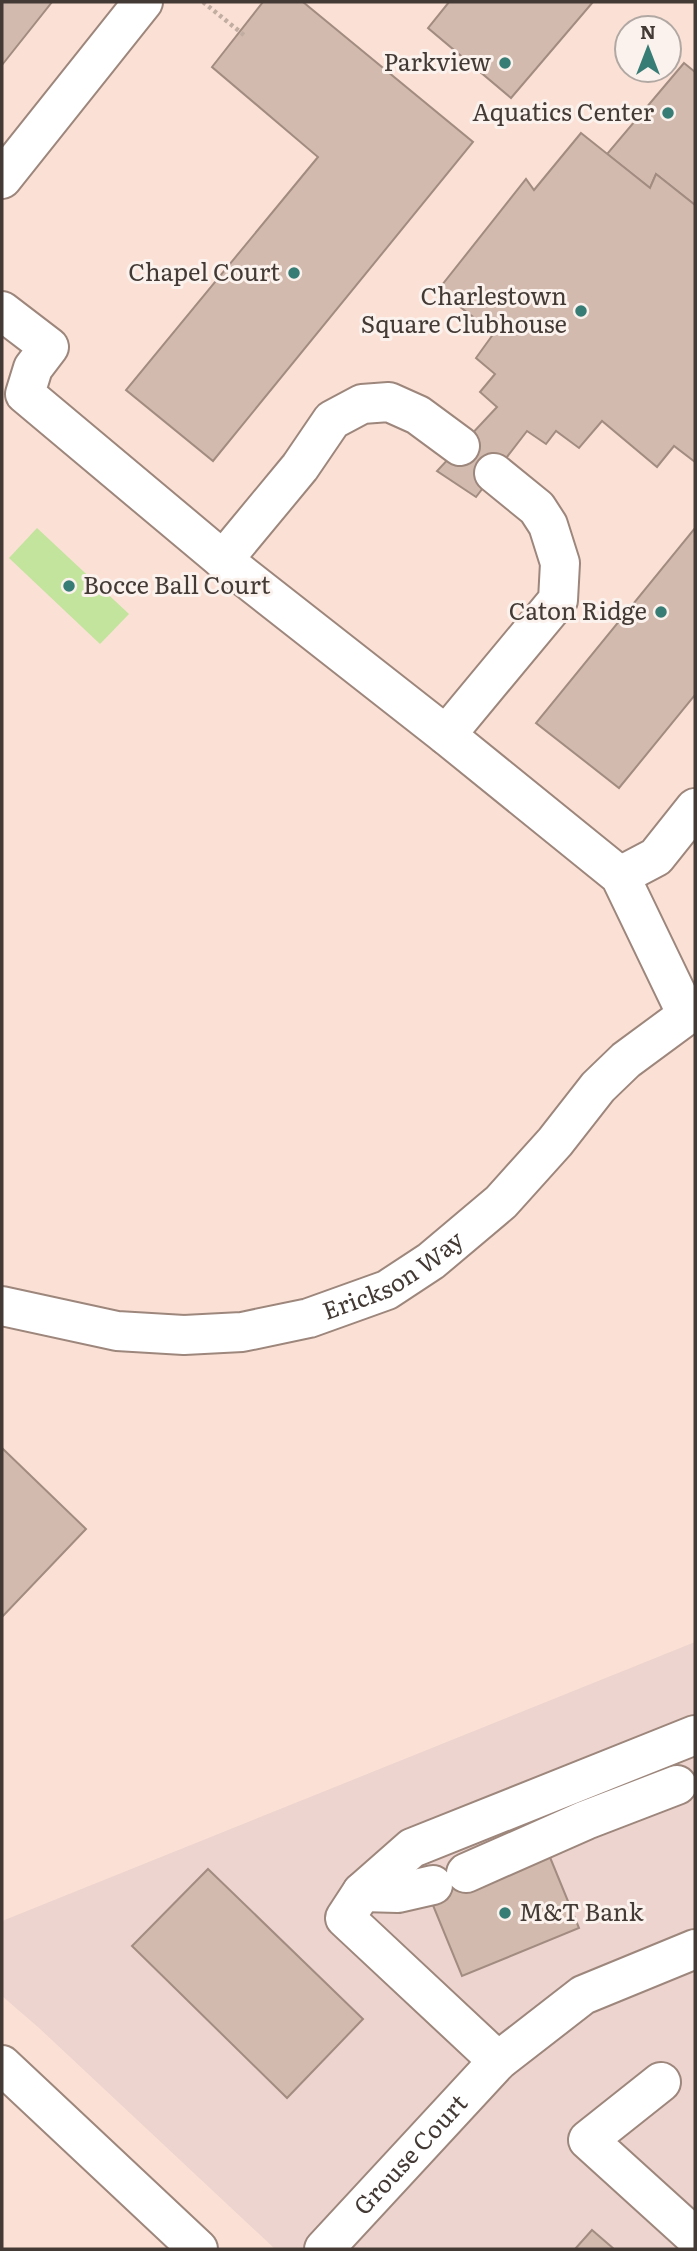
<svg xmlns="http://www.w3.org/2000/svg" width="697" height="2251" viewBox="0 0 697 2251" font-family="Literata,serif">
  <style>
    .commercial { fill: #edd4ce }
    .green { fill: #c2e49d }
    .building { fill: #d2baae; stroke: #a28b80; stroke-width: 2 }
    .lines { fill: none; stroke-linecap: round; stroke-linejoin: round }
    .minor-casing { stroke: #9d867c; stroke-width: 42 }
    .major-casing { stroke: #9d867c; stroke-width: 42 }
    .path { stroke: #c2ada3; stroke-width: 4.5; stroke-dasharray: 3.5 3.5; stroke-linecap: butt }
    .minor { stroke: #fff; stroke-width: 38 }
    .major { stroke: #fff; stroke-width: 38 }
    .poi-dot { fill: #377d76; stroke: #fcf2ed; stroke-width: 2.5 }
    .labels { text-anchor: middle; stroke-width: 6; stroke-linejoin: round; paint-order: stroke }
    .poi-label { font-size: 24px; fill: #443a35; stroke: #fcf2ed; text-anchor: end }
    .street-label { font-size: 24px; fill: #443a35; stroke: #fcf2ed }
  </style>
  <rect width="100%" height="100%" fill="#fbe1d5"/>
  <path class="commercial" d="M695 1642V2249H275L39 2028 2 1996V1921Z"/>
  <path class="green" d="M37 528 129 614 100 644 9 558Z"/>
  <g class="building">
    <path d="M2 2H52L2 65Z"/>
    <path d="M263 2H303L473 142 213 461 126 390 318 157 212 67Z"/>
    <path d="M449 2H593L511 98 428 28Z"/>
    <path d="M684 63 695 72V205L656 174 650 188 607 154Z"/>
    <path d="M581 133 650 188 656 174 695 205V462L674 446 657 467 602 421 579 448 556 431 546 444 527 431 476 497 437 471 497 407 480 392 495 374 476 358 494 333 438 290 526 179 534 190Z"/>
    <path d="M695 528V695L619 788 536 723Z"/>
    <path d="M2 1448 86 1529 2 1617Z"/>
    <path d="M547 1850 579 1928 462 1976 430 1898Z"/>
    <path d="M208 1869 363 2019 287 2098 132 1946Z"/>
    <path d="M592 2230 614 2249H575Z"/>
  </g>
  <g class="lines">
    <g class="minor-casing">
      <g id="minor">
        <path d="M2 179 143 2"/>
        <path d="M2 311 49 347 33 368 25 394 223 560 446 735 620 876 687 1015"/>
        <path d="M223 560 300 467 332 420 362 404 389 402 418 415 460 446"/>
        <path d="M446 735 558 600 560 563 548 525 537 508 494 473"/>
        <path d="M620 876 656 857 695 808"/>
        <path id="s1" d="M2 1306 117 1331 184 1335 242 1332 309 1318 387 1290 431 1261 501 1202 555 1142 598 1087 626 1060 687 1015 695 1012"/>
        <path d="M466 1873 586 1820 677 1785"/>
        <path d="M362 1892 398 1893 433 1885"/>
        <path d="M498 2061 345 1918 362 1892 412 1848 695 1735"/>
        <path d="M661 2082 588 2140 695 2237"/>
        <path id="s2" d="M324 2249 498 2061 583 1995 695 1949"/>
      </g>
    </g>
    <g class="major-casing">
      <path id="major" d="M2 2065 198 2249"/>
    </g>
    <path class="path" d="M203 2 244 35"/>
    <use href="#minor" class="minor"/>
    <use href="#major" class="major"/>
  </g>
  <g class="poi-dot">
    <circle cx="505" cy="63" r="7"/>
    <circle cx="668" cy="113" r="7"/>
    <circle cx="294" cy="273" r="7"/>
    <circle cx="581" cy="311" r="7"/>
    <circle cx="69" cy="586" r="7"/>
    <circle cx="661" cy="612" r="7"/>
    <circle cx="505" cy="1913" r="7"/>
  </g>
  <g class="labels">
    <g class="poi-label">
      <text x="491" y="71">Parkview</text>
      <text x="654" y="121">Aquatics Center</text>
      <text x="280" y="281">Chapel Court</text>
      <text x="567" y="305">Charlestown<tspan x="567" dy="28">Square Clubhouse</tspan></text>
      <text x="83" y="594" text-anchor="start">Bocce Ball Court</text>
      <text x="647" y="620">Caton Ridge</text>
      <text x="519" y="1921" text-anchor="start">M&amp;T Bank</text>
    </g>
    <g class="street-label">
      <text dy="8" stroke="none"><textPath href="#s1" startOffset="406">Erickson Way</textPath></text>
      <text dy="8" stroke="none"><textPath href="#s2" startOffset="128">Grouse Court</textPath></text>
    </g>
  </g>
  <rect width="697" height="2251" fill="none" stroke="#443a35" stroke-width="7"/>
  <g transform="translate(648 49)"><circle r="33" fill="#fcf2ed" stroke="#b2a8a3" stroke-width="2"/>
  <path d="M0-5L12 26L0 18L-12 26Z" fill="#377d76"/>
  <text y="-10" font-size="19" font-weight="bold" text-anchor="middle" fill="#443a35">N</text>
  </g>
</svg>
